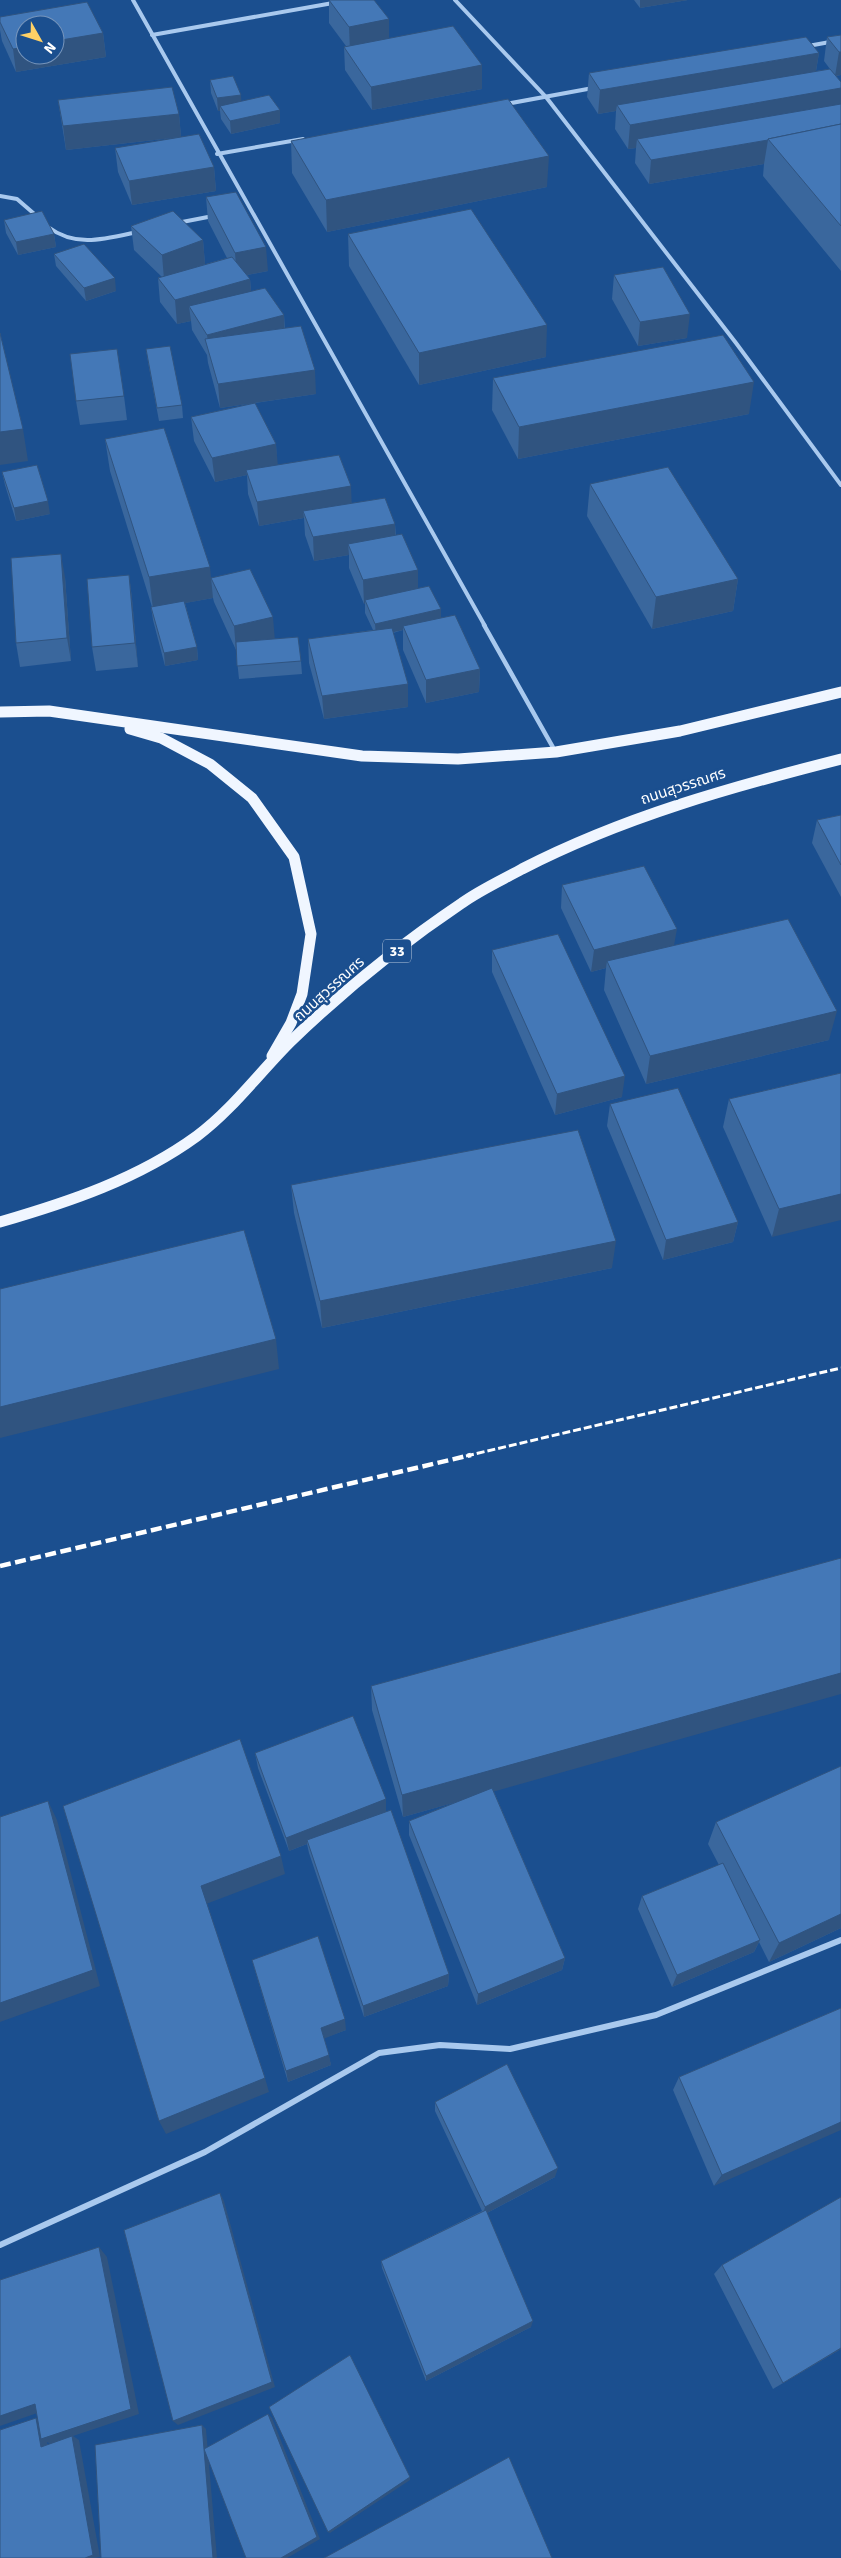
<svg xmlns="http://www.w3.org/2000/svg" width="841" height="2558" viewBox="0 0 841 2558" font-family="Signika,'Noto Sans Thai',sans-serif">
  <style>
    .lines { fill: none; stroke-linecap: round; stroke-linejoin: round }
    .street-far2 { stroke: #a9c9ee; stroke-width: 4 }
    .street-far1 { stroke: #a9c9ee; stroke-width: 4.5 }
    .street { stroke: #a9c9ee; stroke-width: 6 }
    .primary { stroke: #f0f6ff; stroke-width: 11 }
    .rail-far1 { stroke: #fff; stroke-width: 3; stroke-dasharray: 8 3; stroke-linecap: butt }
    .rail { stroke: #fff; stroke-width: 4.5; stroke-dasharray: 11 4.5; stroke-linecap: butt }
    .wall { fill: #3a679d }
    .shaded-wall { fill: #305480 }
    .building { fill: #4478b7; stroke: #305480 }
    .labels { text-anchor: middle; stroke-width: 5; stroke-linejoin: round; paint-order: stroke }
    .shield { fill: #1b4f8f; stroke: #bbcadd; stroke-width: 1 }
    .shield-label { font-size: 14px; font-weight: bold; fill: #fff }
    .street-label { font-size: 15px; fill: #fff; stroke: #1b4f8f }
  </style>
  <rect width="100%" height="100%" fill="#1b4f8f"/>
  <g class="lines">
    <g class="street-far2">
      <path d="M133 0 485 626"/>
      <path d="M455 0 546 97 736 343 841 485"/>
      <path d="M152 35 333 3"/>
      <path d="M808 46 841 40"/>
      <path d="M506 104 593 88"/>
      <path d="M217 154 303 139"/>
      <path d="M0 196 17 199 39 218"/>
      <path d="M177 223 213 216"/>
      <path d="M48 227C76 248 105 239 137 232"/>
    </g>
    <path class="street-far1" d="M484 625 555 751"/>
    <path class="street" d="M0 2245 205 2152 379 2053 440 2045 510 2049 656 2015 841 1940"/>
    <g class="primary">
      <path d="M0 712 49 711 362 756 458 759 556 752 680 731 841 692"/>
      <path d="M130 729 161 738 210 764 252 798 294 857 311 934 302 994 291 1023 272 1056"/>
      <path d="M0 1222C69 1202 138 1179 197 1136 232 1110 259 1073 290 1042 343 991 401 944 462 903 480 890 502 880 522 869 623 817 731 787 841 759"/>
    </g>
    <path class="rail-far1" d="M466 1456 841 1368"/>
    <path class="rail" d="M0 1566 471 1455"/>
  </g>
  <g class="wall">
    <path d="M329 0 389 38 482 89 372 110 345 70 344 47 346 46 329 23Z"/>
    <path d="M634 0H688L640 8Z"/>
    <path d="M0 17 103 33 106 57 16 72 2 41 0 30Z"/>
    <path d="M841 35V75L836 76 841 82V271L763 176 764 164 649 184 635 163 636 148 628 149 615 129 616 111 598 114 587 97 589 73 819 53 816 71 830 69 824 61 827 37Z"/>
    <path d="M210 80 241 95V101L280 123 231 134 221 119 220 111H218L211 93Z"/>
    <path d="M58 100 179 114 181 137 66 150Z"/>
    <path d="M291 141 547 187 327 232 292 173Z"/>
    <path d="M115 148 214 167 216 191 132 205 118 172Z"/>
    <path d="M206 197 268 271 247 275 250 279 251 291 284 315 285 328 316 394 255 403 276 444 277 465 352 503 395 524 396 535 418 588 441 609V618L480 669 479 692 426 703 403 650V630L393 633 408 684V707L324 719 309 663 308 639 373 630 365 613V604H364L349 568V555L314 561 305 535 304 518 259 526 248 494 247 475 215 482 194 441 191 417 254 403 220 408 208 363 207 355 192 330 191 321 177 324 160 302 158 278 162 277 134 250 131 226 203 240 205 264 199 266 227 258 208 221Z"/>
    <path d="M4 220 54 234 56 247 18 255 6 233Z"/>
    <path d="M348 234 546 357 419 385 349 266Z"/>
    <path d="M54 254 116 291 86 301 56 266Z"/>
    <path d="M614 275 687 338 638 346 612 299Z"/>
    <path d="M146 349 182 405 183 418 159 421 148 362Z"/>
    <path d="M493 378 749 414 518 459 492 410Z"/>
    <path d="M124 396 127 420 80 425 76 401Z"/>
    <path d="M105 439 211 578 274 639 301 661 302 674 239 679 236 650 214 602 213 598 185 603 197 647 198 660 165 666 153 620 151 607H152L110 471Z"/>
    <path d="M2 472 50 514 16 521 5 485Z"/>
    <path d="M590 484 738 579 733 611 652 629 587 516Z"/>
    <path d="M129 575 132 599 138 667 96 671 92 647Z"/>
    <path d="M65 577 71 661 20 667 16 643Z"/>
    <path d="M841 815V897L812 843 817 820Z"/>
    <path d="M562 885 674 945 829 1040 646 1084 604 990 606 968 591 972 561 908Z"/>
    <path d="M492 950 622 1097 555 1115 492 972Z"/>
    <path d="M841 1073 772 1237 723 1127 729 1099Z"/>
    <path d="M610 1104 738 1222 733 1242 663 1260 607 1126Z"/>
    <path d="M291 1185 612 1268 322 1328 294 1213Z"/>
    <path d="M371 1686 494 1792 565 1958 562 1970 477 2005 409 1835V1821L456 1802 403 1817 372 1710Z"/>
    <path d="M255 1753 386 1812 449 1974 448 1986 364 2017 309 1853 307 1844 289 1851 258 1768Z"/>
    <path d="M716 1822 841 1928 769 1962 759 1942 754 1952 672 1987 638 1909 642 1896 719 1865 708 1844Z"/>
    <path d="M252 1960 346 2030 324 2038 331 2065 288 2082Z"/>
    <path d="M841 2008 714 2186 673 2090 679 2077Z"/>
    <path d="M435 2102 555 2177 487 2213 531 2327 426 2381 382 2268 381 2261 482 2211 435 2111Z"/>
    <path d="M841 2197V2349L773 2389 714 2274 722 2265Z"/>
  </g>
  <g class="shaded-wall">
    <path d="M640 0H688L640 8Z"/>
    <path d="M389 19V43L350 51 349 27Z"/>
    <path d="M103 33 106 57 16 72 13 49 25 47V55H55V41Z"/>
    <path d="M839 52H841V75L835 76Z"/>
    <path d="M819 53 815 77 617 105 616 111 598 114 600 90Z"/>
    <path d="M482 65V89L372 110 371 87Z"/>
    <path d="M841 88V111L637 139 636 148 628 149 630 125Z"/>
    <path d="M241 95 242 108 220 106V111H218L217 98Z"/>
    <path d="M280 110V123L231 134 230 121Z"/>
    <path d="M179 114 181 137 66 150 63 126Z"/>
    <path d="M768 140 764 164 649 184 651 160Z"/>
    <path d="M549 156 547 187 327 232 326 200Z"/>
    <path d="M214 167 216 191 132 205 129 181Z"/>
    <path d="M54 234 56 247 18 255 16 242Z"/>
    <path d="M203 240 205 264 164 279 162 255Z"/>
    <path d="M266 247 268 271 237 277 235 253Z"/>
    <path d="M115 278 116 291 86 301 84 288Z"/>
    <path d="M250 279 252 303 189 306 191 321 177 324 175 300Z"/>
    <path d="M690 314 687 338 638 346 640 322Z"/>
    <path d="M284 315 285 339 209 350 207 335Z"/>
    <path d="M547 325 546 357 419 385V353Z"/>
    <path d="M315 370 316 394 220 408 218 384Z"/>
    <path d="M754 382 749 414 518 459 519 427Z"/>
    <path d="M23 429 28 461 0 465V432Z"/>
    <path d="M276 444 278 467 246 470 247 475 215 482 212 458Z"/>
    <path d="M351 486 352 510 303 511 304 518 259 526 257 502Z"/>
    <path d="M48 501 50 514 16 521 14 508Z"/>
    <path d="M395 524 396 547 348 544 349 555 314 561 313 537Z"/>
    <path d="M61 554 65 577 71 661 67 638Z"/>
    <path d="M210 567 213 598 153 609 149 577Z"/>
    <path d="M418 570V593L365 600V604H364L363 580Z"/>
    <path d="M129 575 132 599 138 667 135 643Z"/>
    <path d="M738 579 733 611 652 629 656 597Z"/>
    <path d="M441 609V622L403 626V630L376 636 375 624Z"/>
    <path d="M273 617 275 641 236 650 234 626Z"/>
    <path d="M197 647 198 660 165 666 164 653Z"/>
    <path d="M480 669 479 692 426 703V680Z"/>
    <path d="M408 684V707L324 719 322 696Z"/>
    <path d="M677 929 673 951 607 961 606 968 591 972 594 950Z"/>
    <path d="M837 1011 829 1040 646 1084 650 1056Z"/>
    <path d="M625 1076 622 1097 555 1115 557 1094Z"/>
    <path d="M841 1194V1220L772 1237 779 1209Z"/>
    <path d="M738 1222 733 1242 663 1260 666 1240Z"/>
    <path d="M616 1241 612 1268 322 1328 320 1301Z"/>
    <path d="M276 1339 279 1369 0 1438V1407Z"/>
    <path d="M841 1673V1694L403 1817 402 1795Z"/>
    <path d="M386 1799V1813L307 1840V1844L289 1851 286 1838Z"/>
    <path d="M48 1801 57 1820 100 1986 0 2022V2003Z"/>
    <path d="M281 1856 285 1874 206 1904 201 1886Z"/>
    <path d="M841 1914V1928L769 1962 779 1943Z"/>
    <path d="M760 1940 754 1952 672 1987 677 1975Z"/>
    <path d="M565 1958 562 1970 477 2005 478 1994Z"/>
    <path d="M449 1974 448 1986 364 2017 363 2006Z"/>
    <path d="M345 2019 346 2030 323 2039 321 2028Z"/>
    <path d="M329 2055 331 2065 288 2082 286 2071Z"/>
    <path d="M265 2078 269 2092 166 2134 159 2121Z"/>
    <path d="M841 2122V2130L714 2186 722 2175Z"/>
    <path d="M558 2168 555 2177 483 2215 485 2207Z"/>
    <path d="M220 2193 224 2201 275 2387 178 2425 173 2421Z"/>
    <path d="M99 2247 107 2257 139 2414 73 2436 79 2440 100 2557 96 2558H85L51 2444 47 2442 49 2451 41 2447 36 2418 43 2423Z"/>
    <path d="M533 2321 531 2327 426 2381V2376Z"/>
    <path d="M841 2348V2349L773 2389 783 2383Z"/>
    <path d="M35 2404 46 2410 0 2426V2416Z"/>
    <path d="M268 2414 272 2418 320 2539 287 2558H281Z"/>
    <path d="M202 2425 206 2429 217 2558H213Z"/>
    <path d="M410 2477V2480L330 2533 328 2532Z"/>
  </g>
  <g class="building">
    <path d="M329 0H374L389 19 349 27Z"/>
    <path d="M87 2 103 33 55 41V25H25V47L13 49 0 22V17Z"/>
    <path d="M453 26 482 65 371 87 344 47Z"/>
    <path d="M841 35V52H839L827 37Z"/>
    <path d="M806 37 819 53 600 90 589 73Z"/>
    <path d="M830 69 841 82V88L630 125 617 105Z"/>
    <path d="M233 76 241 95 217 98 210 80Z"/>
    <path d="M172 87 179 114 63 126 58 100Z"/>
    <path d="M269 95 280 110 230 121 220 106Z"/>
    <path d="M508 99 549 156 326 200 291 141Z"/>
    <path d="M841 104V124L768 139V140L651 160 637 139Z"/>
    <path d="M841 124V226L768 139Z"/>
    <path d="M199 134 214 167 129 181 115 148Z"/>
    <path d="M236 192 266 247 235 253 206 197Z"/>
    <path d="M471 209 547 325 419 353 348 234Z"/>
    <path d="M42 211 54 234 16 242 4 220Z"/>
    <path d="M173 211 203 240 162 255 131 226Z"/>
    <path d="M84 244 115 278 84 288 54 254Z"/>
    <path d="M232 257 250 279 175 300 158 278Z"/>
    <path d="M663 267 690 314 640 322 614 275Z"/>
    <path d="M265 288 284 315 207 335 189 306Z"/>
    <path d="M301 326 315 370 218 384 205 339Z"/>
    <path d="M0 333 23 429 0 432Z"/>
    <path d="M723 335 754 382 519 427 493 378Z"/>
    <path d="M170 346 182 405 157 408 146 349Z"/>
    <path d="M117 349 124 396 76 401 70 354Z"/>
    <path d="M255 403 276 444 212 458 191 417Z"/>
    <path d="M164 428 210 567 149 577 105 439Z"/>
    <path d="M339 455 351 486 257 502 246 470Z"/>
    <path d="M37 465 48 501 14 508 2 472Z"/>
    <path d="M668 467 738 579 656 597 590 484Z"/>
    <path d="M385 498 395 524 313 537 303 511Z"/>
    <path d="M402 534 418 570 363 580 348 544Z"/>
    <path d="M61 554 67 638 16 643 11 558Z"/>
    <path d="M250 569 273 617 234 626 211 578Z"/>
    <path d="M129 575 135 643 92 647 87 579Z"/>
    <path d="M429 586 441 609 375 624 365 600Z"/>
    <path d="M184 601 197 647 164 653 151 607Z"/>
    <path d="M455 615 480 669 426 680 403 626Z"/>
    <path d="M392 628 408 684 322 696 308 639Z"/>
    <path d="M298 637 301 661 237 666 236 642Z"/>
    <path d="M841 815V865L817 820Z"/>
    <path d="M644 866 677 929 594 950 562 885Z"/>
    <path d="M788 919 837 1011 650 1056 607 961Z"/>
    <path d="M558 934 625 1076 557 1094 492 950Z"/>
    <path d="M841 1073V1194L779 1209 729 1099Z"/>
    <path d="M678 1088 738 1222 666 1240 610 1104Z"/>
    <path d="M578 1130 616 1241 320 1301 291 1185Z"/>
    <path d="M244 1230 276 1339 0 1407V1289Z"/>
    <path d="M841 1558V1673L402 1795 371 1686Z"/>
    <path d="M353 1716 386 1799 286 1838 255 1753Z"/>
    <path d="M240 1739 281 1856 201 1886 265 2078 159 2121 63 1806Z"/>
    <path d="M841 1766V1914L779 1943 716 1822Z"/>
    <path d="M492 1788 565 1958 478 1994 409 1821Z"/>
    <path d="M48 1801 93 1970 0 2003V1817Z"/>
    <path d="M391 1810 449 1974 363 2006 307 1840Z"/>
    <path d="M723 1863 760 1940 677 1975 642 1896Z"/>
    <path d="M318 1936 345 2019 321 2028 329 2055 286 2071 252 1960Z"/>
    <path d="M841 2008V2122L722 2175 679 2077Z"/>
    <path d="M507 2064 558 2168 485 2207 435 2102Z"/>
    <path d="M220 2193 272 2382 173 2421 124 2230Z"/>
    <path d="M841 2197V2348L783 2383 722 2265Z"/>
    <path d="M486 2210 533 2321 426 2376 381 2261Z"/>
    <path d="M99 2247 131 2409 41 2439 35 2404 0 2416V2280Z"/>
    <path d="M350 2355 410 2477 328 2532 269 2407Z"/>
    <path d="M268 2414 317 2537 281 2558H246L204 2449Z"/>
    <path d="M36 2418 41 2447 72 2436 93 2555 85 2558H0V2430Z"/>
    <path d="M202 2425 213 2558H101L95 2445Z"/>
    <path d="M509 2457 552 2558H324Z"/>
  </g>
  <g class="labels">
    <rect class="shield" x="383" y="939.5" width="28" height="23" rx="4"/>
    <g class="shield-label">
      <text x="397" y="956">33</text>
    </g>
    <g class="street-label">
      <text transform="translate(683 786) rotate(-18)" y="5">ถนนสุวรรณศร</text>
      <text transform="translate(329 989) rotate(-42)" y="5">ถนนสุวรรณศร</text>
    </g>
  </g>
  <g transform="translate(40 40) rotate(129)"><circle r="24" fill="#1b4f8f" stroke="#7695bc"/>
  <path d="M0-4L9 19L0 12L-9 19Z" fill="#ffd166"/>
  <text y="-8" font-size="14" font-weight="bold" text-anchor="middle" fill="#ffffff">N</text>
  </g>
</svg>
